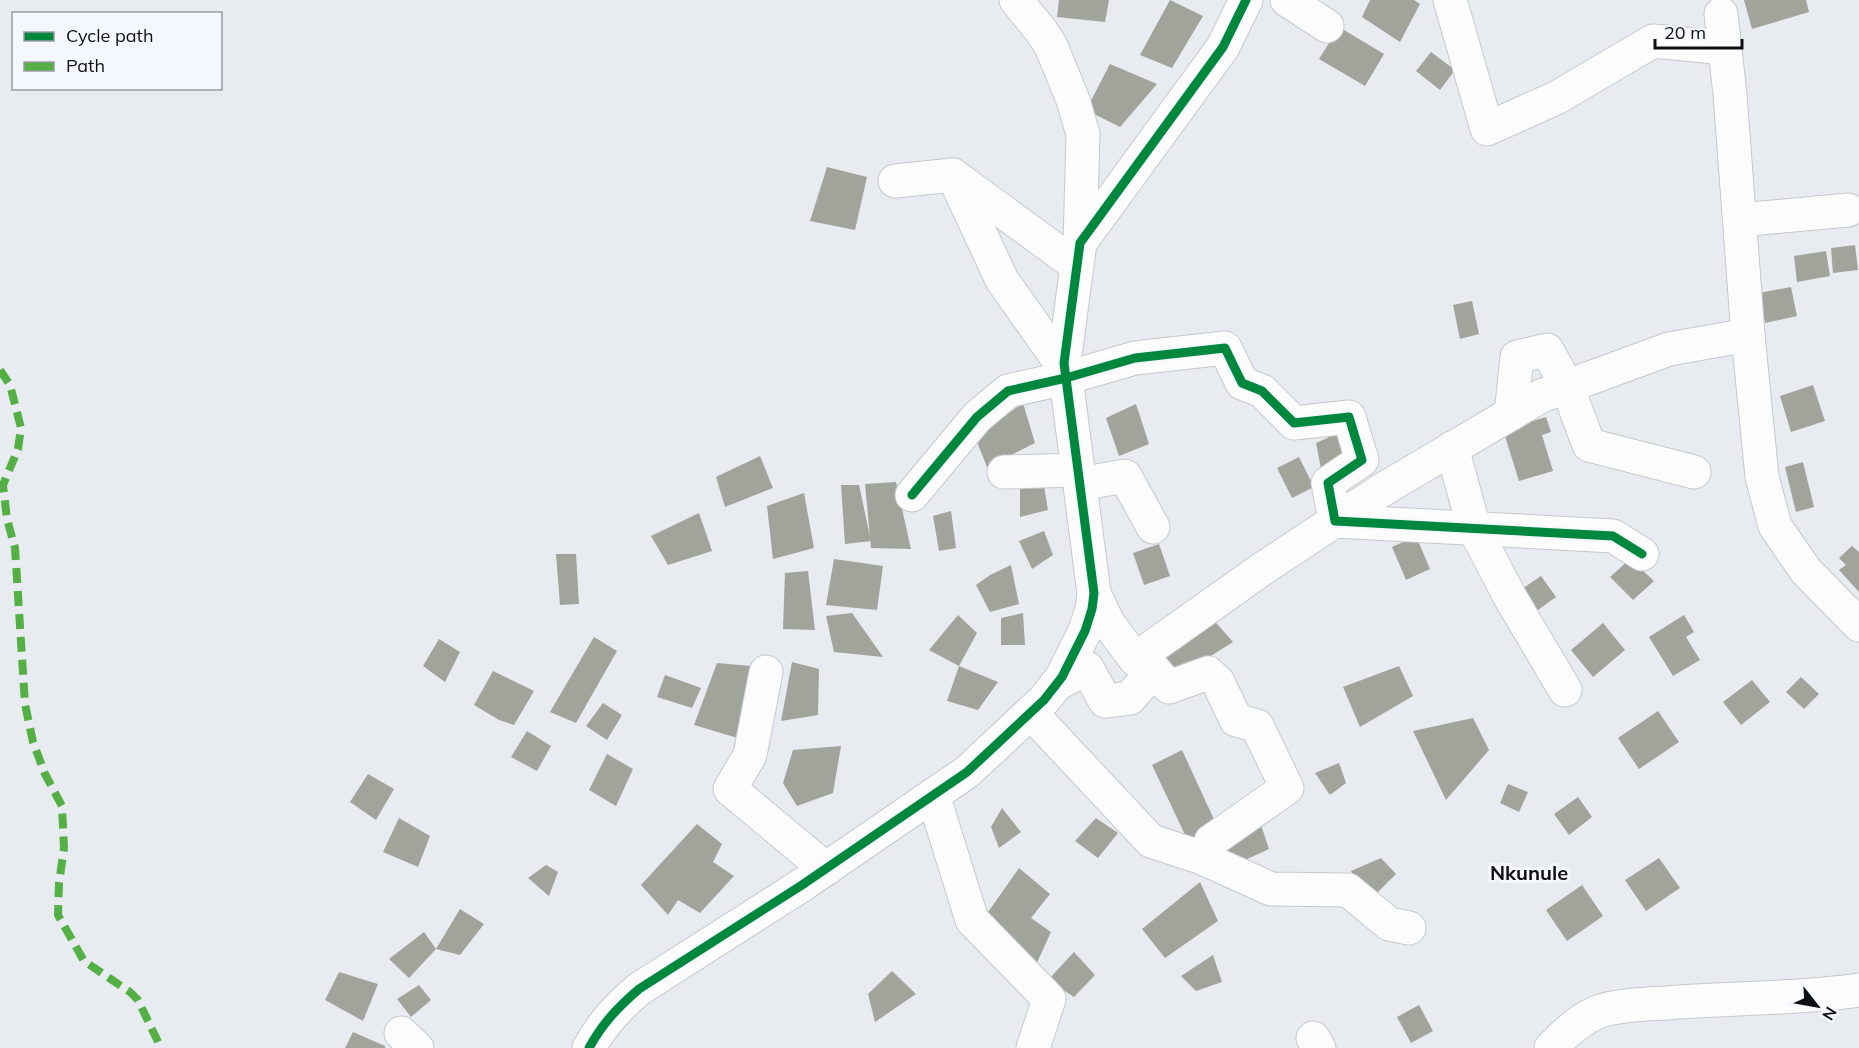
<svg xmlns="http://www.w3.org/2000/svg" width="1859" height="1048" viewBox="0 0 1859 1048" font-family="Mulish,sans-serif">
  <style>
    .building { fill: #a0a49b }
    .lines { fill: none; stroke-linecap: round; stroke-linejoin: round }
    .minor-casing { stroke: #c6c8cc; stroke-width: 35 }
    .minor { stroke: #fcfcfd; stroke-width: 33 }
    .quiet { stroke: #54b044; stroke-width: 8; stroke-dasharray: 15 8; stroke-linecap: butt }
    .cycleway-casing { stroke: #f4f8fe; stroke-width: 13 }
    .cycleway { stroke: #00873e; stroke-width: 9 }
    .labels { text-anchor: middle; stroke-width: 6; stroke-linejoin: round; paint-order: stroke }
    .quarter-label { font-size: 20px; font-weight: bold; fill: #0d0f12; stroke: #f4f8fe }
  </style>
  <rect width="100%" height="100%" fill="#e8ecf0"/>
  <g class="building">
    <path d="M1059 0H1109L1105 22 1057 17Z"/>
    <path d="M1170 0 1203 16 1172 68 1140 55Z"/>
    <path d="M1370 0H1414L1420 4 1400 42 1362 17Z"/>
    <path d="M1744 0H1806L1809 12 1752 29Z"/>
    <path d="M1339 27 1384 54 1365 86 1319 59Z"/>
    <path d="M1431 52 1455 70 1440 90 1416 71Z"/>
    <path d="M1110 64 1157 84 1120 127 1086 110Z"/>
    <path d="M827 167 867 177 855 230 810 221Z"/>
    <path d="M1855 245 1858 270 1833 273 1831 248Z"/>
    <path d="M1826 251 1830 276 1797 282 1794 256Z"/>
    <path d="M1791 287 1797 316 1765 323 1759 293Z"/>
    <path d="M1472 301 1479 334 1460 339 1453 305Z"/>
    <path d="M1813 385 1825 421 1791 432 1780 396Z"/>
    <path d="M1023 403 1035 443 987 467 975 437Z"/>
    <path d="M1136 404 1149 444 1119 456 1106 418Z"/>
    <path d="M1546 417 1551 432 1542 435 1553 471 1519 481 1503 430Z"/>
    <path d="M1347 429 1354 459 1322 474 1316 443Z"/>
    <path d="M760 456 773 488 725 507 716 477Z"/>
    <path d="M1299 457 1314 487 1292 498 1277 468Z"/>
    <path d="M1803 462 1814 507 1796 512 1785 467Z"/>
    <path d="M1042 473 1048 510 1020 517V483Z"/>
    <path d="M896 482 911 549 871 548 865 484Z"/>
    <path d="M841 485H859L871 541 845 544Z"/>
    <path d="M804 493 814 548 773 559 767 506Z"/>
    <path d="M951 511 956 548 939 551 933 516Z"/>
    <path d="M699 513 712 551 668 565 651 536Z"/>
    <path d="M1044 531 1053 555 1032 569 1019 541Z"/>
    <path d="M1416 536 1430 569 1406 580 1392 547Z"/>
    <path d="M1159 544 1170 576 1144 585 1133 553Z"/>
    <path d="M1852 546 1859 552V592L1839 570 1846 565 1839 558Z"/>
    <path d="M556 554H576L579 604 560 605Z"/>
    <path d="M834 559 883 566 877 610 826 605Z"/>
    <path d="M1630 559 1654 581 1633 600 1610 577Z"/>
    <path d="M1011 565 1019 604 990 612 976 585 990 575Z"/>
    <path d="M808 571 815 630 783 629 785 573Z"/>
    <path d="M1541 576 1556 597 1531 615 1516 593Z"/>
    <path d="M852 613 883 657 834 652 826 616Z"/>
    <path d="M1023 613 1025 645H1001V618Z"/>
    <path d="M958 615 977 633 959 666 929 650Z"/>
    <path d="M1684 615 1694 632 1686 637 1700 660 1673 676 1649 637Z"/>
    <path d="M1211 617 1233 642 1171 681 1157 656Z"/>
    <path d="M1603 623 1625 650 1593 677 1571 650Z"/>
    <path d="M594 637 617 651 576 723 550 712Z"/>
    <path d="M439 639 460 652 445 682 423 666Z"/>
    <path d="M792 662 819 669 818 715 781 721Z"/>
    <path d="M717 663 751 666 741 739 694 725Z"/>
    <path d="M959 666 998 682 978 710 947 701Z"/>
    <path d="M1399 666 1413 696 1360 727 1343 687Z"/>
    <path d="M493 671 534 691 514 725 499 720 474 705Z"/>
    <path d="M665 675 701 688 692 708 657 697Z"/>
    <path d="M1801 677 1819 694 1804 709 1786 692Z"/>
    <path d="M1752 680 1770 702 1741 725 1723 702Z"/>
    <path d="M603 703 622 715 607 740 586 726Z"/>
    <path d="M1658 711 1679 742 1639 769 1618 738Z"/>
    <path d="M1473 718 1489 750 1446 800 1413 731Z"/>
    <path d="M527 731 551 746 537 771 511 757Z"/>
    <path d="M841 746 833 793 797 806 783 783 793 750Z"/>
    <path d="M1182 750 1218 828 1187 839 1152 765Z"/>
    <path d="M607 754 633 769 616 806 589 790Z"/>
    <path d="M1339 763 1346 783 1330 795 1315 773Z"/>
    <path d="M368 774 394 789 376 820 350 802Z"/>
    <path d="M1508 784 1528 792 1519 812 1500 803Z"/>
    <path d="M1578 797 1592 817 1569 835 1554 814Z"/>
    <path d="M1002 808 1021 832 999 848 991 827Z"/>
    <path d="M399 818 430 836 418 867 383 852Z"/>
    <path d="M1096 818 1118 833 1098 858 1075 841Z"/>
    <path d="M1260 822 1269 849 1230 867 1218 844Z"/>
    <path d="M697 824 722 844 713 862 734 876 700 913 678 900 668 915 641 885Z"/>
    <path d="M1381 858 1396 874 1368 902 1351 871Z"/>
    <path d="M1659 858 1680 888 1646 911 1625 880Z"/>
    <path d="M546 865 558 872 549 896 528 878Z"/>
    <path d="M1019 868 1050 894 1031 918 1051 932 1036 965 981 922Z"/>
    <path d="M1200 882 1218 921 1165 958 1142 929Z"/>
    <path d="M1582 885 1603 916 1567 941 1546 910Z"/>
    <path d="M460 909 484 924 460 955 436 949Z"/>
    <path d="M424 932 436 949 409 978 389 959Z"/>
    <path d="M1074 952 1095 975 1074 997 1048 980Z"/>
    <path d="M1213 955 1222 982 1196 991 1181 976Z"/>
    <path d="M892 971 916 994 875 1022 868 994Z"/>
    <path d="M339 972 378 984 363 1021 325 1000Z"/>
    <path d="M419 985 431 1000 411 1017 397 999Z"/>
    <path d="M1419 1005 1433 1031 1411 1043 1397 1017Z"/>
    <path d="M353 1032 385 1046V1048H345Z"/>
  </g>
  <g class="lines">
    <g class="minor-casing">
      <g id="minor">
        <path d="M1016 0 1042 32 1051 46 1073 100 1083 134 1080 243"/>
        <path d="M1287 0 1327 26"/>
        <path d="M1450 0 1487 129 1558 97 1653 41 1725 48"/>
        <path d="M1721 14 1730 94 1748 335 1762 477 1775 526 1806 571 1859 625"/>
        <path d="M953 175 1002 280 1065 369"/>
        <path d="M895 181 953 175 1076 265"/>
        <path d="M1740 220 1848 210"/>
        <path d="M1511 414 1517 357 1547 350 1567 386 1589 445 1694 472"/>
        <path d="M1452 448 1474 528 1510 597 1565 690"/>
        <path d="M1004 472 1078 470"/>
        <path d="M1080 484 1125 476 1153 527"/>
        <path d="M912 495 977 417 1008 391 1066 378 1135 358 1225 348 1242 383 1262 391 1294 423 1349 417 1362 460 1328 483 1335 521 1613 536 1642 554"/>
        <path d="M1094 593 1108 623 1135 659 1265 567 1382 490 1541 396 1669 349 1748 335"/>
        <path d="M1135 659 1154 670 1169 687 1208 673 1218 682 1236 720 1257 726 1287 788 1211 841 1207 860"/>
        <path d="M766 672 750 755 730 789 826 869"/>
        <path d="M1057 684 1087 668 1105 701 1130 698 1154 670"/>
        <path d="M1031 713 1151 841 1200 857 1271 889 1348 890 1389 924 1409 928"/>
        <path d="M933 795 972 920 1049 999 1033 1048"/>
        <path d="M401 1033 417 1048"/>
        <path d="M1313 1038 1319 1048"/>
        <path d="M589 1048C602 1024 618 1007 639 989L802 885 967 772 1044 700 1062 677 1085 631 1092 609 1094 593 1064 363 1080 243 1223 47 1246 0"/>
        <path d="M1551 1048C1564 1034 1580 1019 1598 1012 1615 1005 1647 1004 1666 1003 1730 998 1796 999 1859 990"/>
      </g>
    </g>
    <use href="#minor" class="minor"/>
    <path class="quiet" d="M0 370 10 385 21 428 18 449 3 485 7 519 15 548 25 704 33 742 45 774 62 806 64 848 59 883 58 915 84 961 130 992 138 1000 161 1048"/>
    <g class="cycleway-casing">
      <g id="cycleway">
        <path d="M912 495 977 417 1008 391 1066 378 1135 358 1225 348 1242 383 1262 391 1294 423 1349 417 1362 460 1328 483 1335 521 1613 536 1642 554"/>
        <path d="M589 1048C602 1024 618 1007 639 989L802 885 967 772 1044 700 1062 677 1085 631 1092 609 1094 593 1064 363 1080 243 1223 47 1246 0"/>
      </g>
    </g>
    <use href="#cycleway" class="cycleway"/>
  </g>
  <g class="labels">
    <g class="quarter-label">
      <text x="1529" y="880">Nkunule</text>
    </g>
  </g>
  <rect x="12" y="12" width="210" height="78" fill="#f4f8fe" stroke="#989ba0" stroke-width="1.5"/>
  <rect x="24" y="32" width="30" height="9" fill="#00873e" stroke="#989ba0" stroke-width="1.5"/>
  <text x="66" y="42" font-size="18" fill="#0d0f12">Cycle path</text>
  <rect x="24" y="62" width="30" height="9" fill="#54b044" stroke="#989ba0" stroke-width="1.5"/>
  <text x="66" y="72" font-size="18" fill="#0d0f12">Path</text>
  <g transform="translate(1817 1006) rotate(121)" stroke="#f4f8fe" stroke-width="4.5" paint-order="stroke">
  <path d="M0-4.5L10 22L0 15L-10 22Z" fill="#0d0f12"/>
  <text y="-9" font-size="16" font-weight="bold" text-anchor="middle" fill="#0d0f12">N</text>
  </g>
  <path d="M1655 39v9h87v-9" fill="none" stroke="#0d0f12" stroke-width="3"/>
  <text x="1664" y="39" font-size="18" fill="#0d0f12" stroke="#f4f8fe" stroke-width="4.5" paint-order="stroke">20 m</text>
</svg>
